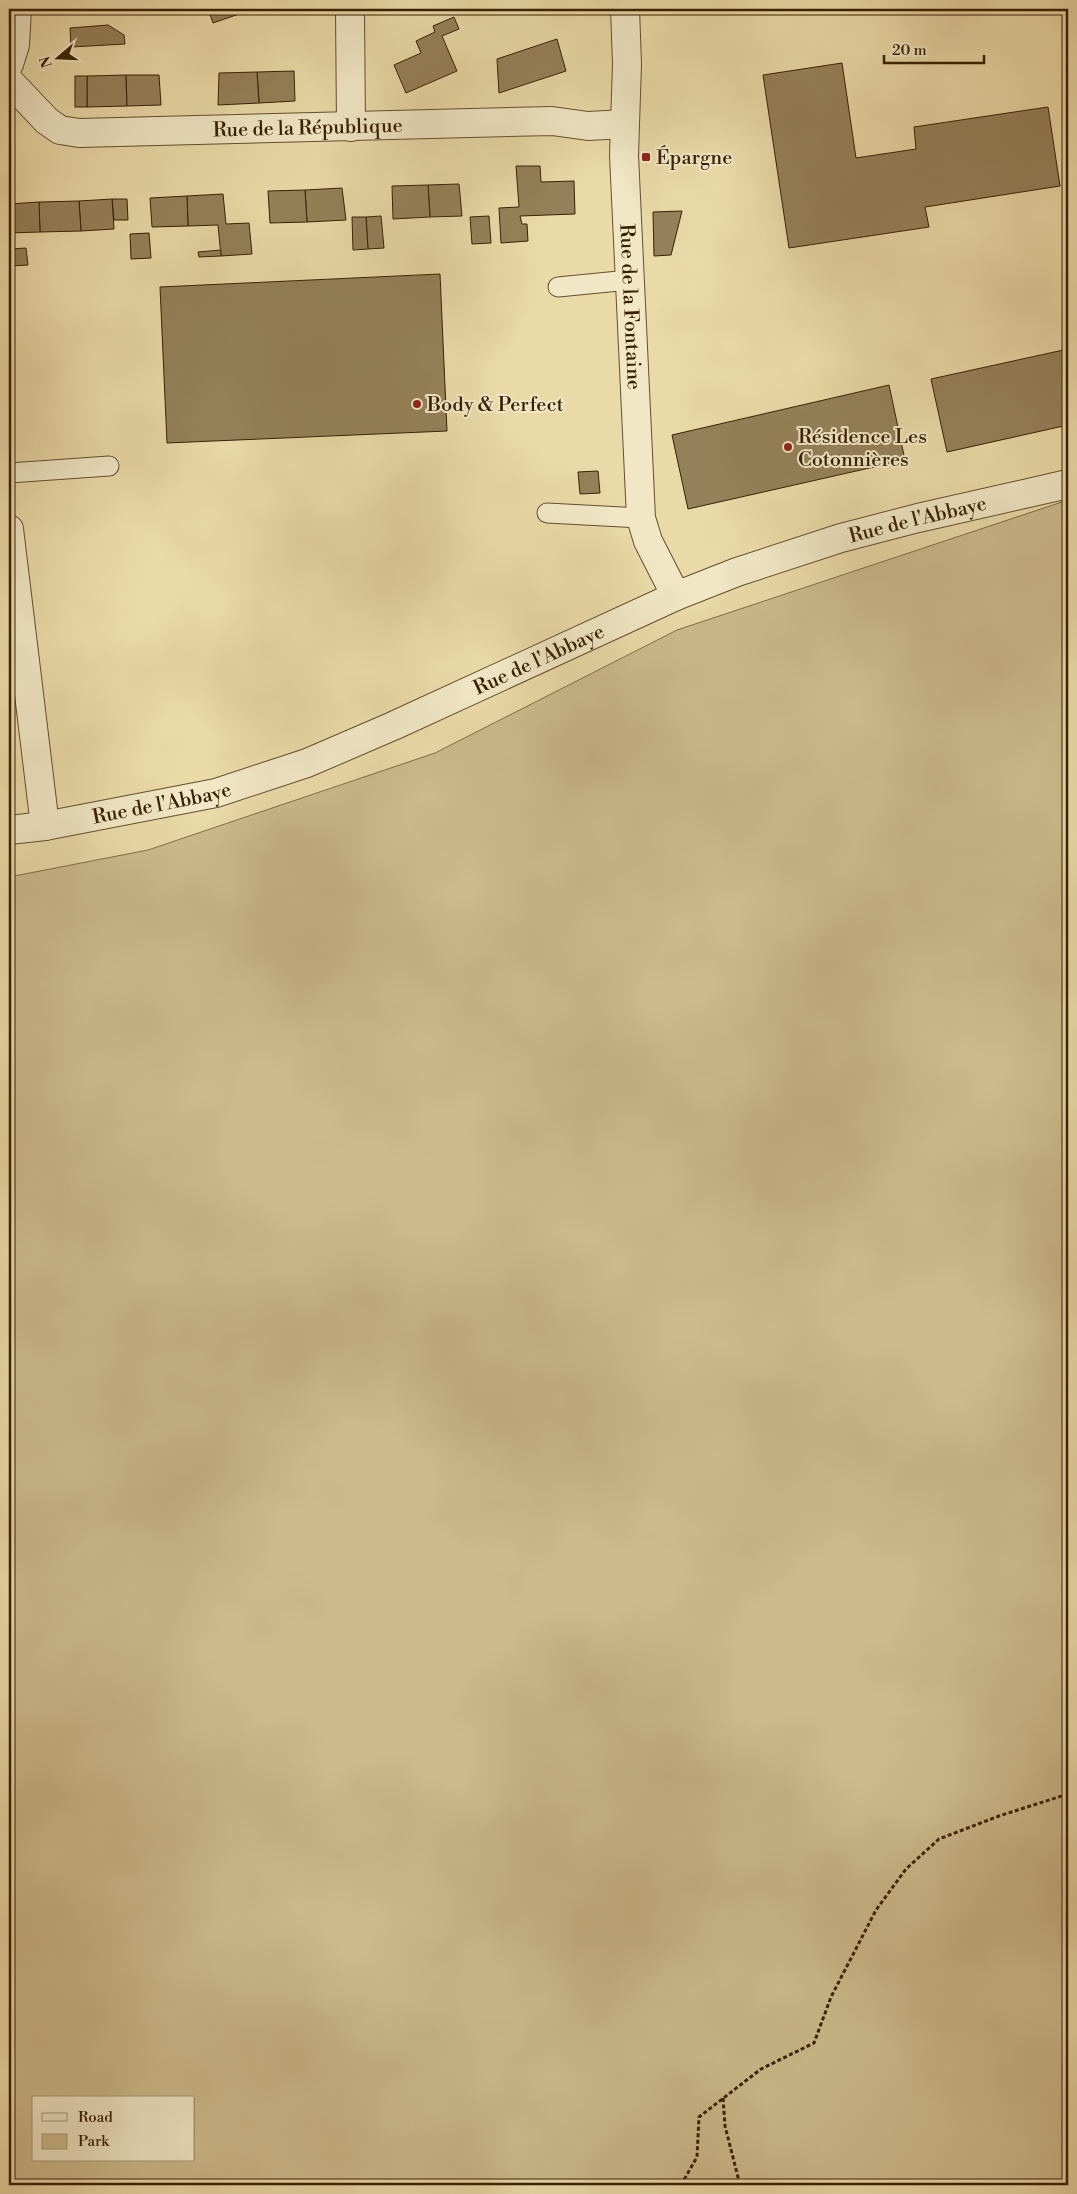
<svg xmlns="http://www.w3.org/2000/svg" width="1077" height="2194" viewBox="0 0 1077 2194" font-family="'Libre Bodoni',serif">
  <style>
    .green { fill: #ccba8b; stroke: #826d48; fill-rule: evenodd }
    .building { fill: #958159; stroke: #382005 }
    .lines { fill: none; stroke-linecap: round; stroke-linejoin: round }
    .service-casing { stroke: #644e2e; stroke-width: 21 }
    .minor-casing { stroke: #644e2e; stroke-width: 30 }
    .tertiary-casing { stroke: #644e2e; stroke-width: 30 }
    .path { stroke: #382005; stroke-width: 3; stroke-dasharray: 4 2.5; stroke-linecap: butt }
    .service { stroke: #f1e7c6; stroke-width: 19 }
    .minor { stroke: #f1e7c6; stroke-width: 28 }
    .tertiary { stroke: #f1e7c6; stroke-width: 28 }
    .poi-dot { fill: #8f2418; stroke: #f1e7c6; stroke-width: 2 }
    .labels { text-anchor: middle; stroke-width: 4; stroke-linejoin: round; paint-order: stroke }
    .street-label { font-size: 20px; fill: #382005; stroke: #f1e7c6 }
    .poi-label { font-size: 20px; fill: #382005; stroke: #f1e7c6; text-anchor: start }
  </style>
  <rect width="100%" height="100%" fill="#eadaa7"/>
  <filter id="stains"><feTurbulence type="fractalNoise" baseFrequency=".004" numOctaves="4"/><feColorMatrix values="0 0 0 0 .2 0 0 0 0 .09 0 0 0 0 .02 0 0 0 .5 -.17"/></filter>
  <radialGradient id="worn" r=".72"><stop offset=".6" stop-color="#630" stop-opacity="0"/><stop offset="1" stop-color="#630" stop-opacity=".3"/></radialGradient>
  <path class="green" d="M1068 500V2185H9V877L148 850 435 753 677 630ZM34 2098H194V2160H34Z"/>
  <g class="building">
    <path d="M208 9H237L239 14 213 23Z"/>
    <path d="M454 17 459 29 442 36 457 71 406 93 394 65 421 53 416 41 435 32 433 26Z"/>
    <path d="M108 25 124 35 125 44 71 47 70 28Z"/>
    <path d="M557 39 566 71 499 93 497 59Z"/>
    <path d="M842 63 856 158 916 149 914 127 1048 107 1060 186 925 207 929 227 789 248 763 75Z"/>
    <path d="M294 71 295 101 259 103 257 72Z"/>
    <path d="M257 72 259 103 218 105 219 73Z"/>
    <path d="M126 75 127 106 87 107V76Z"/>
    <path d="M126 75H159L161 105 127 106Z"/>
    <rect x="75" y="76" width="12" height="31"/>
    <path d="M516 166H540L541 182 574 181 575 214 520 216 522 224H527L528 241 501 243 499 208 519 207Z"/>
    <path d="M459 184 462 216 430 217 428 185Z"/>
    <path d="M428 185 430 217 393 219 392 186Z"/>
    <path d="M342 188 346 220 307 222 305 190Z"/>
    <path d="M305 190 307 222 270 223 268 191Z"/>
    <path d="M223 194 226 224 249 223 252 254 221 256 218 225 188 226 187 196Z"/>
    <path d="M187 196 188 226 152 227 150 198Z"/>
    <path d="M112 199H127L128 220H114Z"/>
    <path d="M112 199 114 229 81 231 79 201Z"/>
    <path d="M79 201 81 231 40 232 39 202Z"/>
    <path d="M39 202 40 232 9 233V204Z"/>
    <path d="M682 211 671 255 654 256 653 212Z"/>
    <path d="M381 216 384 248 368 249 366 217Z"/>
    <path d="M489 216 491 243 472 244 470 217Z"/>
    <path d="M352 217H366L368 249 353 250Z"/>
    <path d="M149 233 151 258 131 259 130 234Z"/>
    <path d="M26 248 28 265 9 266V249Z"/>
    <path d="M221 250V256L199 257 198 252Z"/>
    <path d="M440 274 447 431 167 443 160 287Z"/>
    <path d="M1068 349V425L947 452 931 379Z"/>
    <path d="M889 385 905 460 688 509 672 435Z"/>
    <path d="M598 471 600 493 580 494 578 472Z"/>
  </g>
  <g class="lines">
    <g class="service-casing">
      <g id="service">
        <path d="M558 287 629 280"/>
        <path d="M9 473 109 466"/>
        <path d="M547 513 641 518"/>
      </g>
    </g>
    <g class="minor-casing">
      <g id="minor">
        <path d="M350 9 351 127"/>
        <path id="s1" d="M625 9 627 64 624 155 641 518 648 541 676 596"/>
        <path d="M9 64 15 45 17 9"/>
        <path id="s2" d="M9 81 47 121 60 130 79 133 552 121 588 126 625 124"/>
        <path d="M9 529 45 826"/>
      </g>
    </g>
    <g class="tertiary-casing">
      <g id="tertiary">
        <path id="s3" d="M9 830 45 826 216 793 307 763 393 726 676 596 737 572 841 538 918 518 1068 484"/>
      </g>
    </g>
    <g class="path">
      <path d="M723 2098 725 2126 740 2185"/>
      <path d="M681 2185 697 2157 699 2117 761 2069 814 2043 831 1997 876 1910 906 1869 939 1839 999 1816 1068 1794"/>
    </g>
    <use href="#service" class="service"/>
    <use href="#minor" class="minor"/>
    <use href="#tertiary" class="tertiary"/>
  </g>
  <g class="poi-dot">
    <rect x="641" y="152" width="10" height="10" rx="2.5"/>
    <circle cx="417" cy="404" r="5"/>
    <circle cx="788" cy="447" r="5"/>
  </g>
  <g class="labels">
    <g class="street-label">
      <text dy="7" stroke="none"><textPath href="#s2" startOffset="319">Rue de la République</textPath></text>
      <text dy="7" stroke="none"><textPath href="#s1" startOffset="298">Rue de la Fontaine</textPath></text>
      <text dy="7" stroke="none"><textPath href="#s3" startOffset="965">Rue de l'Abbaye</textPath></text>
      <text dy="7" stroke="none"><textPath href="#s3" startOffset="560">Rue de l'Abbaye</textPath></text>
      <text dy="7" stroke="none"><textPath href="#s3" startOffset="155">Rue de l'Abbaye</textPath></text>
    </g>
    <g class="poi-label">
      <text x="656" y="164">Épargne</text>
      <text x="427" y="411">Body &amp; Perfect</text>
      <text x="798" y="443">Résidence Les<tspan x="798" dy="23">Cotonnières</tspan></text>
    </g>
  </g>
  <rect width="1077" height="2194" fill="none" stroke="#eadaa7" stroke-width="30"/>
  <rect x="10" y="10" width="1057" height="2174" fill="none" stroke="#382005" stroke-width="2.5"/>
  <rect x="15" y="15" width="1047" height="2164" fill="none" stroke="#382005"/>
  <rect x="32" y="2096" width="162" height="65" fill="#f1e7c6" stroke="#a79779"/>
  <rect x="42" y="2113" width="25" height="8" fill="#f1e7c6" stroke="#a79779"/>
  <text x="78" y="2122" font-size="15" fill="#382005">Road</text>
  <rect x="42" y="2134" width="25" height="15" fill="#ccba8b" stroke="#a79779"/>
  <text x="78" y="2146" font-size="15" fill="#382005">Park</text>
  <g transform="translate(58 58) rotate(251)" stroke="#f1e7c6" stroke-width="4" paint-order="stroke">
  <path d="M0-4L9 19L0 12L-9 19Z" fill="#382005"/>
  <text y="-8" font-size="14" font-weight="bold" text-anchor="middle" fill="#382005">N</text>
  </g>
  <path d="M884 55v8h100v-8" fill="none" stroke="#382005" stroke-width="2.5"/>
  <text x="892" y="55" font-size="15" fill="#382005" stroke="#f1e7c6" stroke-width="4" paint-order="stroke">20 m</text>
  <rect width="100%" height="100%" filter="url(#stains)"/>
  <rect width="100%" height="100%" fill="url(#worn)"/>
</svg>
